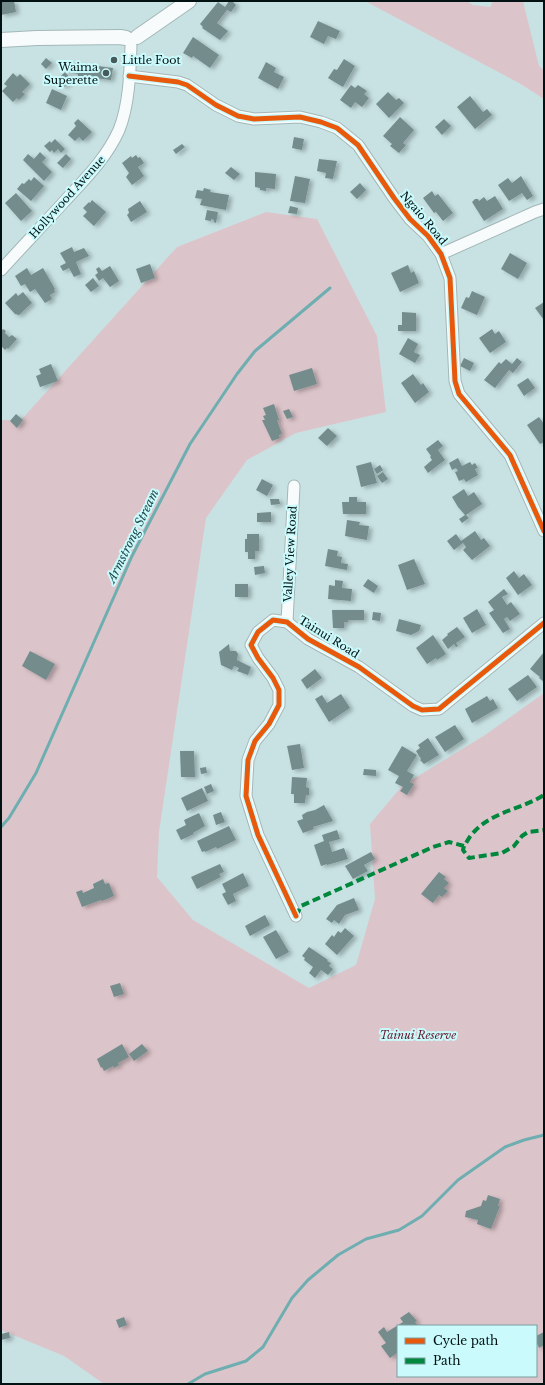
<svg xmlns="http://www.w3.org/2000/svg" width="545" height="1385" viewBox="0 0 545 1385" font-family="'Libre Baskerville',serif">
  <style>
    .green { fill: #dcc5ca; fill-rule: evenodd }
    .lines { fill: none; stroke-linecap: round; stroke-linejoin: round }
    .stream { stroke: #6eaeb1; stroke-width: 3 }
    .building { fill: #748c8d; filter: url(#shadow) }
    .minor-casing { stroke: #a3b7b8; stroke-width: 13 }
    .tertiary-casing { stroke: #a3b7b8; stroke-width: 16 }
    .minor { stroke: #f7fbfb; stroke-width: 11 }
    .tertiary { stroke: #f7fbfb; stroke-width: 14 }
    .quiet { stroke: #00873e; stroke-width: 4; stroke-dasharray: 8 4; stroke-linecap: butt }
    .cycleway-casing { stroke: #cafafc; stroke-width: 8 }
    .cycleway { stroke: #e8590c; stroke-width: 5 }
    .poi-dot { fill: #475a5b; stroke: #cafafc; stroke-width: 1.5 }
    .labels { text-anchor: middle; stroke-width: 4; stroke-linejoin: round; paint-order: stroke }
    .poi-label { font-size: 11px; fill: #021112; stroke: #cafafc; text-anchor: start }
    .street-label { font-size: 11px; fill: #021112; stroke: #cafafc }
    .park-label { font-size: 11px; font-style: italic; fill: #65192d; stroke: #cafafc }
    .water-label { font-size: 12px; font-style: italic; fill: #1f4547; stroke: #cafafc }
  </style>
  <defs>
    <filter id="shadow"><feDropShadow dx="3.5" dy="2" stdDeviation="2" flood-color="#0004"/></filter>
  </defs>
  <rect width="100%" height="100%" fill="#c8e2e3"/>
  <g class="green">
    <path d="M365 1H467L473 5 490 7 493 1H523L539 66 544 70V99L519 83Z"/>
    <path d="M266 212 317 219 377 336 386 412 296 433 247 460 206 518 159 832 157 877 193 920 309 988 356 965 375 899 370 824 402 786 485 735 544 693V1384H104L64 1356 1 1330V420H21L177 247ZM398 1326H536V1376H398Z"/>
  </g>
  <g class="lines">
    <g class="stream">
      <path d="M1 827 9 818 36 773 132 556 190 444 237 374 255 351 330 288"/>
      <path d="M188 1384 205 1374 246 1361 263 1347 292 1298 308 1280 338 1255 366 1239 399 1230 422 1216 458 1180 505 1147 524 1140 544 1135"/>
    </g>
  </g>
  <g class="building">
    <path d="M1 1H14L16 12 1 15Z"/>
    <path d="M229 1H232L236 5 231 12 227 10 217 23 228 31 220 40 202 28 203 27 200 24 218 2 225 7Z"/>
    <path d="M318 21 340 31 336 39 328 36 324 44 310 37Z"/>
    <path d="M193 37 219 55 210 68 193 56 192 58 183 53Z"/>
    <path d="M46 58 52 63 46 69 41 64Z"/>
    <path d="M344 59 355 66 343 87 328 78 334 69 337 70Z"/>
    <path d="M67 62 113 68 111 80 78 76V74L66 71Z"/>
    <path d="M266 62 276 68 274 72 284 77 278 89 258 78Z"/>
    <path d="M65 72 71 79 64 87 57 80Z"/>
    <path d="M13 73 17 77 20 74 30 84 22 92 25 94 19 100 17 98 13 102 2 91 7 86 4 84 7 80Z"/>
    <path d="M351 85 355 88 358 85 367 91 364 94 369 98 362 107 355 102 351 108 340 100Z"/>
    <path d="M52 89 67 96 61 110 46 103Z"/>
    <path d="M388 92 396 100 399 98 404 103 389 118 376 104Z"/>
    <path d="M470 96 483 112 487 109 492 115 475 129 457 107Z"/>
    <path d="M400 117 414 130 403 143 406 145 399 153 390 146 392 144 383 136Z"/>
    <path d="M78 119 92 132 83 141 79 137 75 141 68 135 76 126 74 123Z"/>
    <path d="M444 119 451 126 442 135 435 127Z"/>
    <path d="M294 137 304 139 302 150 292 148Z"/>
    <path d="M55 139 65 149 61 153 58 149 54 153 52 150 50 152 44 146 50 141 51 143Z"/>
    <path d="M182 144 185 147 176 154 173 150Z"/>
    <path d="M40 152 46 158 42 162 52 172 44 181 23 160 28 154 34 159Z"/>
    <path d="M66 154 71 159 63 168 57 163Z"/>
    <path d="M136 155 138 158 140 157 144 163 138 167 144 176 132 185 126 177 129 173 122 163 131 156 132 158Z"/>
    <path d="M319 159 337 161 333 179 325 178 326 173 317 171Z"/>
    <path d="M231 167 240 174 234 180 225 173Z"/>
    <path d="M255 172 276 174 275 189 266 188V191L260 190V188L255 187Z"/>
    <path d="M295 176 310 179 305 203 290 201Z"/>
    <path d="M521 176 533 196 527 200 522 193 509 201 498 185 508 178 512 183Z"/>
    <path d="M34 177 44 186 31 201 17 189 22 183 24 184 29 179 31 181Z"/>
    <path d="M360 183 366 190 357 199 350 192Z"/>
    <path d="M204 188 211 190 210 192 229 195 226 210 200 205 202 199 195 198 197 190 203 191Z"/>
    <path d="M432 191 435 196 438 194 453 213 443 221 436 212 434 213 423 198Z"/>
    <path d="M16 193 32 211 21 221 5 203Z"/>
    <path d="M495 196 503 209 484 221 472 202 475 199H478L479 201 484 197 487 201Z"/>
    <path d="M92 200 106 212 94 226 83 216 87 212 83 208 89 202 90 203Z"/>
    <path d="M140 201 147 212 131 222 127 215 129 213 128 209Z"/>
    <path d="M290 206 298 208 297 214 288 213Z"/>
    <path d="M207 210 218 212 216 223 214 222V220L211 219V221L205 220Z"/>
    <path d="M72 247 74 252 84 248 89 256 76 262 81 274 74 277 69 268 63 271 60 266 66 263 60 253Z"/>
    <path d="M510 253 527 263 518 279 501 269Z"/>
    <path d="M150 264 155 278 141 283 136 269Z"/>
    <path d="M408 265 411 273 414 271 419 283 400 292 391 273Z"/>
    <path d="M110 266 119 281 110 287 103 278 99 281 95 275 98 273 96 269 99 267 102 271Z"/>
    <path d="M27 268 31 275 43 268 55 289 54 290 55 292 50 295 52 299 45 303 35 289 30 292 25 284 21 286 15 276Z"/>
    <path d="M93 278 99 286 91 292 85 285Z"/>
    <path d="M472 291 485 297 477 315 461 308 466 297 469 298Z"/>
    <path d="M23 292 32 303 19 315 15 314 5 303 16 293 18 296Z"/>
    <path d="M544 302V320L535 308Z"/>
    <path d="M402 312 416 313V331H398V325H402Z"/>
    <path d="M3 329 6 331 5 333 9 337 12 335 17 339 8 349 7 348 5 350 1 346V331Z"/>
    <path d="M492 329 495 334 499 331 506 342 490 353 479 338Z"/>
    <path d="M408 338 418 344 414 352 420 355 415 363 399 354Z"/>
    <path d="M464 358 474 363 470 371 460 366Z"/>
    <path d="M517 358 522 362 513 373 509 370 495 388 484 380 499 362 501 364 506 359 512 364Z"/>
    <path d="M51 364 58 381 40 387 36 376 41 374 39 369Z"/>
    <path d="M312 368 317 384 294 391 289 375Z"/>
    <path d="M413 374 421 385 423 383 429 392 415 403 401 383Z"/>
    <path d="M528 378 535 388 524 396 517 385Z"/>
    <path d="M274 404 279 420H277L282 434 279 435 280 438 272 441 262 420H265L263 416 266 415 263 408Z"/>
    <path d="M289 409 293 417 287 419 283 411Z"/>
    <path d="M16 414 23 420 17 428 10 421Z"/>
    <path d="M539 417 544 424V442L540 444 527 425Z"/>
    <path d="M328 428 337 436 327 446 318 438Z"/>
    <path d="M438 440 443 446 438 450 445 460 428 473 424 467 432 460 430 457 431 456 426 449Z"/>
    <path d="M458 458 462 466 470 462 472 465 475 463 478 468 475 469 478 475 466 482 464 479 459 481 455 472 458 471 456 468 452 470 449 463Z"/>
    <path d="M371 462 377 483 361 487 356 466Z"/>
    <path d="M380 465 383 470 377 474 374 469Z"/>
    <path d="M383 472 388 479 382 483 377 476Z"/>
    <path d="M262 479 273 485 267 496 256 490Z"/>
    <path d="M464 489 468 496 474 492 482 504 466 515 469 518 462 523 459 519 465 515 458 507 452 497Z"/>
    <path d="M349 497H357V502H366V514H343L342 502H349Z"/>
    <path d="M270 499H279L280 504 271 505Z"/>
    <path d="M271 512V522H257V513Z"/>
    <path d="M347 520 360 522 359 525 369 526 367 540 345 536Z"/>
    <path d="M475 531 481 540 484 538 490 546 472 560 463 550 466 547 463 543 454 550 447 541 456 534 461 541Z"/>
    <path d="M247 534H259V551H255V559H248V552H245V539H247Z"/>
    <path d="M328 549 338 551 337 556 342 557 341 563 348 564 347 570 325 566Z"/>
    <path d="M414 559 425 584 407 590 398 565Z"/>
    <path d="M264 566 265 573 255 575 254 567Z"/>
    <path d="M514 571 519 578 524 574 532 585 518 595 506 578Z"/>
    <path d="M368 579 378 586 374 593 363 586Z"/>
    <path d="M335 580 343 581 342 588 352 589 351 601 328 599 329 585 335 586Z"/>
    <rect x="235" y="584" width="13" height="13"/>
    <path d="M504 589 508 594 502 597 507 605 511 602 520 614 510 621 507 617 504 619 510 629 503 633 489 613 494 610 488 602Z"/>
    <path d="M477 609 486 625 472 633 463 618Z"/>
    <path d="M332 610H364V620H348V622H344V628H333Z"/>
    <path d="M373 612 381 613 380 621 372 620Z"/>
    <path d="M399 619 421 625 419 631 411 635 396 631Z"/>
    <path d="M457 627 465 637 456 643 458 646 456 647 454 644 448 649 442 640 448 635 447 634Z"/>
    <path d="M433 635 446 654 437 660 436 658 427 664 416 648Z"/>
    <path d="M229 644 230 651H236L238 654 237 660 251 667 248 675 237 671 239 668 234 666 232 670 221 665 219 652Z"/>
    <path d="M30 651 55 664 46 680 22 666Z"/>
    <path d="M544 652V682L539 678 540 677 530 669Z"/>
    <path d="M315 669 322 678 307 689 301 680Z"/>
    <path d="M528 675 537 687 517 701 508 689Z"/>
    <path d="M341 694 350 708 329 722 315 699 322 695 327 703Z"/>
    <path d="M487 696 490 701 493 699 498 708 472 723 465 709Z"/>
    <path d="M455 725 464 739 445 752 435 737Z"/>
    <path d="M428 738 439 755 424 764 420 760 421 759 416 751 420 748 418 745Z"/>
    <path d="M300 744 304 768 292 770 287 746Z"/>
    <path d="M402 746 417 755 407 771 414 775 410 782 414 784 407 795 400 791 403 787 395 783 399 776 388 770Z"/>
    <path d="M180 751H194L195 777H181Z"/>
    <path d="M206 767 207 773 201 774 200 768Z"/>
    <path d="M364 769 376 770V776L363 775Z"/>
    <path d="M292 777 307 778 306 787 309 788V795H306L305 803H294V794H291Z"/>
    <path d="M211 784 214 791 207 794 204 787Z"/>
    <path d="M202 788 208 801 187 811 181 798Z"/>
    <path d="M324 805 333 821 313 827 314 829 303 833 297 821 303 819 302 815 307 812 315 810Z"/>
    <path d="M221 812 225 822 216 825 213 815Z"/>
    <path d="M199 813 205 826 193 833 194 834 181 840 176 830 186 825 184 820Z"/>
    <path d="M229 826 236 840 217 849 216 847 205 852V851L202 852 197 841Z"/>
    <path d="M337 830 340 839 329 842 332 852 344 848 348 859 327 865V864L321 866 314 845 324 841 322 835Z"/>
    <path d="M371 852 375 859 364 865 368 871 353 879 345 866Z"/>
    <path d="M220 864 224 872 219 874 221 877 197 889 191 877Z"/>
    <path d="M439 872 446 877 444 879 449 883 444 888 448 891 442 897 439 895 433 903 421 894Z"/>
    <path d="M243 873 249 886 233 894 236 901 228 905 222 894 226 892 222 884Z"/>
    <path d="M103 879 105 884 109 883 114 896 102 901 101 900 82 907 76 892 82 890 83 893 94 888 93 884Z"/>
    <path d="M354 898 359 910 345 915 339 924 334 920 332 923 326 919 337 905Z"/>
    <path d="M265 915 270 925 250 936 245 926Z"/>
    <path d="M345 928 354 936 337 955 325 944 332 935 334 937 338 931 341 933Z"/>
    <path d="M276 930 289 952 276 959 263 937Z"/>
    <path d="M309 947 328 960 327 961 331 963 329 966 333 969 328 975 321 970 315 978 309 973 313 967 304 960 305 958 302 956Z"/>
    <path d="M120 983 124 994 114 997 110 986Z"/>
    <path d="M122 1044 129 1057 118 1063 119 1065 114 1068 113 1066 104 1071 102 1067 101 1068 97 1059Z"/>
    <path d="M142 1044 148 1051 134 1061 129 1054Z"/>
    <path d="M488 1195 500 1199 498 1206H500L491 1229 477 1224 478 1220 465 1217 466 1211 481 1206 483 1200 486 1201Z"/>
    <path d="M409 1312 417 1321 415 1322 418 1326H398V1352L390 1358 381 1346 386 1343 378 1332 384 1327 387 1332 403 1322 400 1318Z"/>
    <path d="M124 1317 127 1325 119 1328 116 1320Z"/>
    <path d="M9 1332 10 1338 1 1340V1334Z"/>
    <path d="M544 1332V1345L539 1348 536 1341V1336Z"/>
  </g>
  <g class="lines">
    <g class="minor-casing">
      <g id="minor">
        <path d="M129 76 178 82 187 85 216 105 238 116 254 119 300 117 321 122 337 128 358 145 394 198 410 219 428 236 441 254 450 278 455 381 459 394 510 455 544 531"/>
        <path d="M441 254 535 212 544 209"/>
        <path d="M1 270C22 247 43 225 63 203 84 180 106 159 119 130 129 105 130 74 131 46"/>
        <path d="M287 622 294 486"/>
        <path d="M296 916 258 835 246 796 248 760 255 741 269 724 279 705V690L273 678 258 658 251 645 258 632 273 620 287 622 308 639 359 667 413 706 422 710 439 709 544 623"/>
      </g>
    </g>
    <g class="tertiary-casing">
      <g id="tertiary">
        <path d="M137 37 189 1"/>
        <path d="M1 40 37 38 120 37 126 38"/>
      </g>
    </g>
    <use href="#minor" class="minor"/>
    <use href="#tertiary" class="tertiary"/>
    <g class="quiet">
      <path d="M464 846 463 850 469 858 502 853 514 846 522 836 528 832 544 830"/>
      <path d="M296 916 301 906 433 847 449 842 464 846C467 842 469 837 473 833 491 812 522 809 544 795"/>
    </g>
    <g class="cycleway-casing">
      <g id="cycleway">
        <path d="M129 76 178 82 187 85 216 105 238 116 254 119 300 117 321 122 337 128 358 145 394 198 410 219 428 236 441 254 450 278 455 381 459 394 510 455 544 531"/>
        <path d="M296 916 258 835 246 796 248 760 255 741 269 724 279 705V690L273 678 258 658 251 645 258 632 273 620 287 622 308 639 359 667 413 706 422 710 439 709 544 623"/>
      </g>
    </g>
    <use href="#cycleway" class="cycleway"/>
  </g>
  <g class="poi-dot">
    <circle cx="114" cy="60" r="4"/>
    <circle cx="106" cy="73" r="4"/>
  </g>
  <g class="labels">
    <g class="poi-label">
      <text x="122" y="64">Little Foot</text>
      <text x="98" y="71" text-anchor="end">Waima<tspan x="98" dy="13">Superette</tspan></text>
    </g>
    <g class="street-label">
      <text transform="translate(67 197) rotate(-48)" y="4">Hollywood Avenue</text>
      <text transform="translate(424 218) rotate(50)" y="4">Ngaio Road</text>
      <text transform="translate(290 554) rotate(-87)" y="4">Valley View Road</text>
      <text transform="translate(329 637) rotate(32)" y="4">Tainui Road</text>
    </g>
    <g class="park-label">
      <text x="418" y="1039">Tainui Reserve</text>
    </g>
    <g class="water-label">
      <text transform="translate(133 536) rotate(-64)" y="4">Armstrong Stream</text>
    </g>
  </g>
  <rect width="545" height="1385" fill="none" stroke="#021112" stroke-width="4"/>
  <rect x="397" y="1325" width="140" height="52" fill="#cafafc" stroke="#7a9d9e"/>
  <rect x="405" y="1338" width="20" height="6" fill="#e8590c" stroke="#7a9d9e"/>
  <text x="433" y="1345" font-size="12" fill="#021112">Cycle path</text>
  <rect x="405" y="1358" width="20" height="6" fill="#00873e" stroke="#7a9d9e"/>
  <text x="433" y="1365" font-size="12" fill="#021112">Path</text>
</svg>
